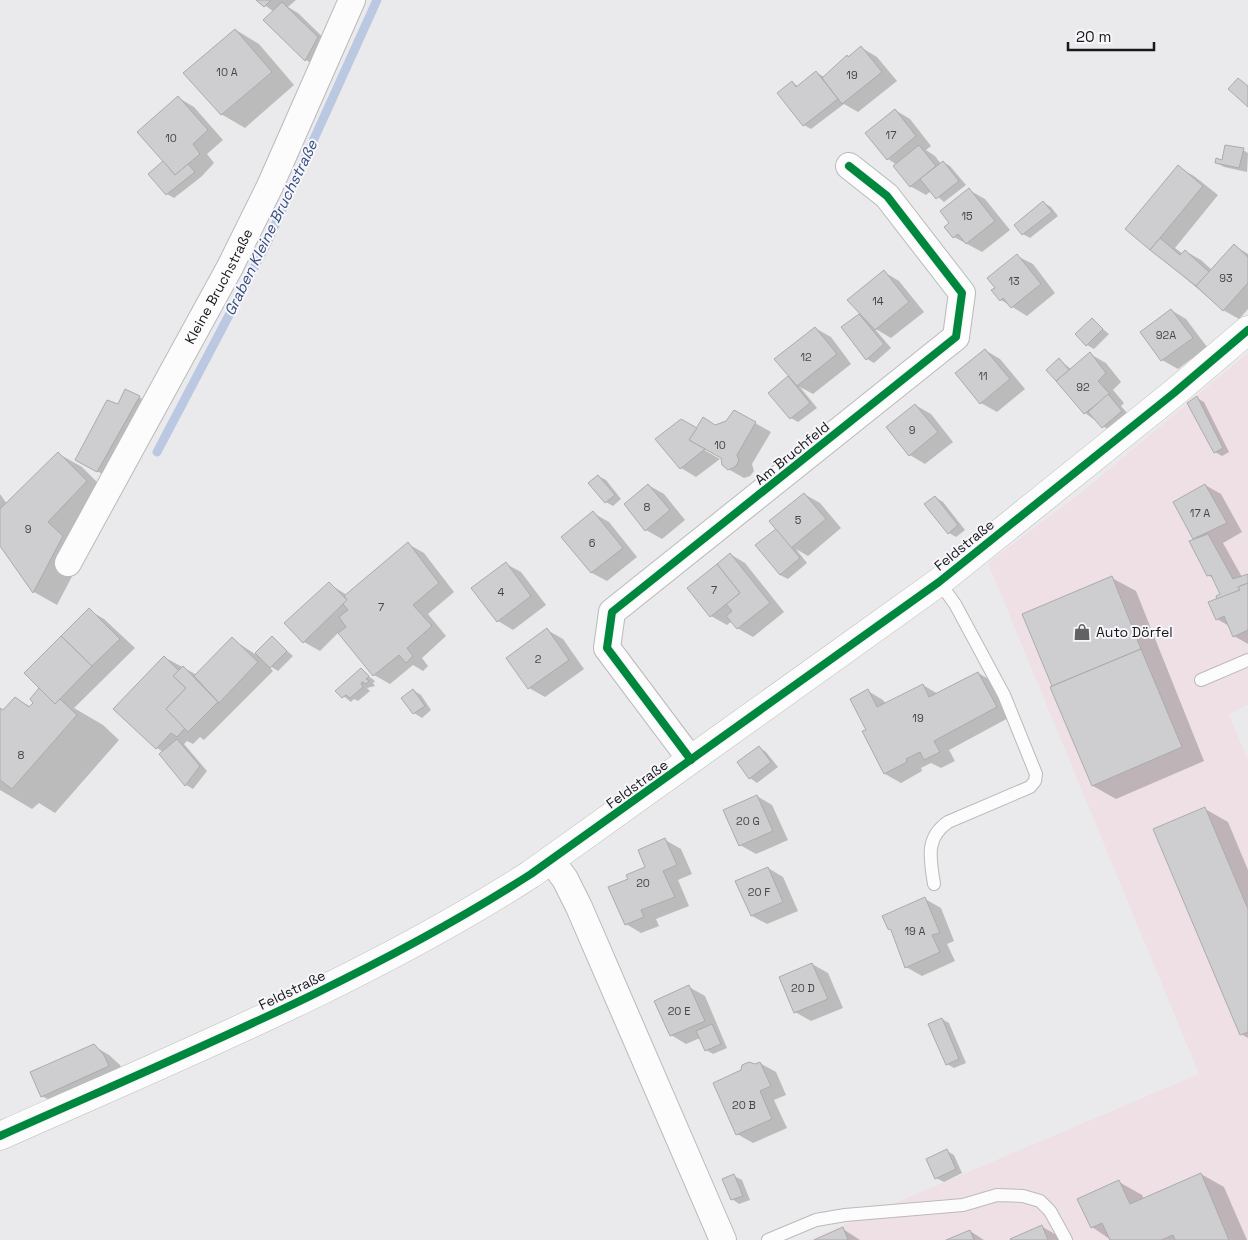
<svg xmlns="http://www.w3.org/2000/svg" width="1248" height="1240" viewBox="0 0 1248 1240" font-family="'Space Grotesk',sans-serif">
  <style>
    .commercial { fill: #eee0e5 }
    .shadow { fill: #0003 }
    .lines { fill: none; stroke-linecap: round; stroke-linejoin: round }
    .stream { stroke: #bbc8e2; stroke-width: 9 }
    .building { fill: #cecdcf; stroke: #ababad }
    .service-casing { stroke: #bababc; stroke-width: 14 }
    .minor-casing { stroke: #bababc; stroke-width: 28 }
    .tertiary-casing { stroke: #bababc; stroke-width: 29 }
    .service { stroke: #fcfcfc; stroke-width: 12 }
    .minor { stroke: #fcfcfc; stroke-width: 26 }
    .tertiary { stroke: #fcfcfc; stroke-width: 28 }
    .cycleway-casing { stroke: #f6f6fb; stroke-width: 11 }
    .cycleway { stroke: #00873e; stroke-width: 8 }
    .labels { text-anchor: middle; stroke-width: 4; stroke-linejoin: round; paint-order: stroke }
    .number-label { font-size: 11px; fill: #464547 }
    .street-label { font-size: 14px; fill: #18181a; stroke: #f6f6fb }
    .poi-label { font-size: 14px; fill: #18181a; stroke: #f6f6fb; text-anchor: start }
    .water-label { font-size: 15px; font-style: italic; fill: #374d7e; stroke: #f6f6fb }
  </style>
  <rect width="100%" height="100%" fill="#eaeaec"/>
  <path class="commercial" d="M1248 353V705L1229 714 1248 760V1240H808L1199 1074 988 563 1078 495Z"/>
  <g class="shadow">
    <path d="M258 0H296L288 7 298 13 333 47 321 69 306 60 265 20 274 12Z"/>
    <path d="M236 30 259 44 294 85 245 128 221 114Z"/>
    <path d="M862 48 877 57 897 81 858 112 844 104 811 129 804 125 792 82 799 87 816 72 824 77Z"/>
    <path d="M179 98 194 107 223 140 207 154 214 163 201 177 174 198 167 194 165 161Z"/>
    <path d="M895 110 910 119 931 146 926 150 935 156 941 164 943 162 950 166 966 185 944 202 931 191 926 195 910 186 897 165 888 159Z"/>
    <path d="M1243 150 1248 153 1247 172 1224 167 1217 163Z"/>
    <path d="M1178 167 1194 176 1218 195 1175 248 1183 254 1185 251 1201 260 1212 270 1235 246 1248 254V309L1239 319 1223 310 1127 229Z"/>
    <path d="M969 190 985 199 1010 230 982 252 954 237 946 227 951 224Z"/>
    <path d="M1044 203 1051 207 1058 216 1030 238 1023 234Z"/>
    <path d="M1017 256 1033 264 1055 293 1027 316 1001 300 997 288Z"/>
    <path d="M884 272 899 281 924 312 891 338 874 328 891 348 874 363 867 359 859 315 866 319Z"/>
    <path d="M1171 310 1186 319 1207 347 1178 369 1162 360 1141 333Z"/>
    <path d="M1092 320 1109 334 1094 349 1087 345Z"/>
    <path d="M815 328 831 337 851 364 813 394 800 387 817 408 798 422 791 418 770 393 790 376Z"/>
    <path d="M985 350 1000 359 1025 389 997 412 981 403 957 373Z"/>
    <path d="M1090 354 1106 363 1121 382 1113 390 1124 403 1121 406 1129 415 1110 431 1085 413 1048 370 1060 360 1072 370Z"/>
    <path d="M139 397 154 406 113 480 77 460Z"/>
    <path d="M1197 398 1204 402 1229 452 1222 456 1215 452Z"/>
    <path d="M915 405 931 414 953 442 925 464 910 455Z"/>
    <path d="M735 412 771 432 752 464 754 471 750 476 744 478 728 469 722 457 701 445 699 447 720 459 696 477 681 468 697 430 727 422Z"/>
    <path d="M59 454 82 467 110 495 86 550 57 605 34 592 0 544V494L7 504Z"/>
    <path d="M598 476 606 480 621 499 613 506 606 502Z"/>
    <path d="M648 485 664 494 685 520 662 539 646 530Z"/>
    <path d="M1205 485 1221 494 1242 532 1223 543 1242 577 1248 575V644L1234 636 1229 626 1217 619 1218 601 1222 594 1214 579 1208 575 1195 539 1175 502Z"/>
    <path d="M804 494 820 503 841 528 808 556 796 549 807 563 788 579 780 575 781 533Z"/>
    <path d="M935 497 943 502 965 530 956 537 949 533Z"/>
    <path d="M593 513 609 522 637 557 607 581 592 573 563 537Z"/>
    <path d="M408 544 424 553 454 592 428 614 446 636 422 658 428 666 423 671 413 665 390 684 374 675 339 632 320 651 304 642 286 623 329 584 347 595Z"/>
    <path d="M730 554 745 563 784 612 753 637 737 628 732 621 727 625 711 616 689 588Z"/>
    <path d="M506 564 521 572 546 605 513 630 498 621Z"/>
    <path d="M1112 578 1136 591 1204 761 1116 799 1093 786 1024 615Z"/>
    <path d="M89 610 104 619 135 648 74 708 103 725 119 740 55 813 39 803 32 809 0 790V709L3 711 15 698 31 707 35 703 41 688Z"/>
    <path d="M547 630 563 639 584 669 545 697 529 688Z"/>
    <path d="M272 638 293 656 278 671 268 665 273 671 204 740 200 737 193 744 187 741 184 744 207 771 193 789 186 785 161 754 163 752 157 748 164 657 197 675 232 639 255 654Z"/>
    <path d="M361 670 375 681 373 683 375 686 367 688 370 691 358 701 354 699 351 702 337 691Z"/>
    <path d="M978 673 994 682 1012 716 949 750 955 761 941 768 931 763 921 768 922 771 901 783 885 774 864 732 867 730 868 691 883 700 886 704 923 685 938 694Z"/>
    <path d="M413 690 421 695 431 710 422 718 414 713 403 699Z"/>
    <path d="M759 747 766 752 778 767 757 783 750 778Z"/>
    <path d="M757 796 772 805 788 840 756 854 740 845Z"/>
    <path d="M1205 809 1228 822 1248 870V1038L1241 1034Z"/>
    <path d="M665 840 681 849 692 874 678 880 689 906 656 919 659 926 641 933 626 924 629 879 647 867Z"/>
    <path d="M768 868 783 877 798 911 767 924 752 916Z"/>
    <path d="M925 899 941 908 954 941 947 944 955 961 922 976 906 967Z"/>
    <path d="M812 964 828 973 843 1008 811 1021 795 1012Z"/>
    <path d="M689 987 705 996 727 1048 713 1054 706 1050 700 1038 686 1044 671 1035Z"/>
    <path d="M942 1019 949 1023 966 1063 954 1068 947 1064Z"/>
    <path d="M94 1046 109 1055 120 1065 124 1075 58 1105 42 1096Z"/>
    <path d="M760 1063 776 1072 786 1095 774 1100 787 1128 753 1143 737 1134 742 1071Z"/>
    <path d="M947 1151 954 1155 962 1173 944 1182 936 1178Z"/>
    <path d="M1201 1174 1224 1187 1247 1240H1111L1092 1227 1119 1182 1142 1195 1144 1199Z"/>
    <path d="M734 1176 742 1180 750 1200 739 1204 732 1199Z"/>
    <path d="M1041 1226 1065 1240H1012Z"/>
    <path d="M843 1229 860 1240H818Z"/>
    <path d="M970 1231 984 1240H949Z"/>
  </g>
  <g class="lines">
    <path class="stream" d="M157 452 266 245 377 0"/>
  </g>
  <g class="building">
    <path d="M256 0H271L264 7Z"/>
    <path d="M282 2 318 37 305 61 263 20Z"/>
    <path d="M235 29 272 72 221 115 183 73Z"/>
    <path d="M861 46 882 72 842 104 822 78 847 55 848 57Z"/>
    <path d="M816 71 838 99 803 126 777 93 792 81 796 87Z"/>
    <path d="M1238 78 1248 86V107L1228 89Z"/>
    <path d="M178 96 208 130 193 144 200 154 175 175 137 132Z"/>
    <path d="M895 109 916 136 887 160 865 133Z"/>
    <path d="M919 145 936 166 910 187 893 166Z"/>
    <path d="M1225 145 1244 148 1239 168 1215 163 1216 158 1222 160Z"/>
    <path d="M163 161 175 175 188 164 195 172 166 195 148 174Z"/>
    <path d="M943 161 959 181 936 199 920 179Z"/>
    <path d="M1178 165 1203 186 1150 250 1125 229Z"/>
    <path d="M969 188 995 221 966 244 958 234 953 238 944 227 949 223 940 211Z"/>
    <path d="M1043 201 1052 212 1022 235 1014 225Z"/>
    <path d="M1160 238 1180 255 1185 250 1209 272 1196 286 1150 250Z"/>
    <path d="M1234 244 1248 257V283L1223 311 1196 286Z"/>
    <path d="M1017 254 1041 284 1011 308 1003 298 1000 301 991 290 995 288 987 278Z"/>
    <path d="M884 270 909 302 875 330 847 300Z"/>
    <path d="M1171 309 1193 338 1161 361 1140 332Z"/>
    <path d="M859 314 884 344 866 360 841 327Z"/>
    <path d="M1092 318 1103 329 1086 346 1075 334Z"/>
    <path d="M815 327 837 354 797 386 774 359Z"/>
    <path d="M985 349 1010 379 980 404 955 373Z"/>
    <path d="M1090 352 1106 373 1098 381 1110 394 1084 414 1056 381Z"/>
    <path d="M1059 358 1069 370 1056 381 1046 370Z"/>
    <path d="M788 376 810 403 790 419 768 393Z"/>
    <path d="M125 389 140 396 97 472 75 460 107 400 118 404Z"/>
    <path d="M1108 394 1122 411 1102 428 1088 412Z"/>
    <path d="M1197 396 1223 448 1214 453 1187 403Z"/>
    <path d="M915 404 938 432 909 456 886 427Z"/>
    <path d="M734 410 756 422 737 455 739 461 735 467 728 470 722 465 721 458 689 440 703 417 715 425 726 421Z"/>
    <path d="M681 419 697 428 689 440 705 449 680 469 655 439Z"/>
    <path d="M58 452 87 481 48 522 63 536 33 593 0 546V509Z"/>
    <path d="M598 475 615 495 605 503 588 483Z"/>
    <path d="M648 484 670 510 645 531 624 504Z"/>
    <path d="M1205 484 1227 523 1193 539 1173 502Z"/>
    <path d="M804 493 826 519 791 548 769 521Z"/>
    <path d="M935 496 958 525 948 534 924 504Z"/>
    <path d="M593 511 623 548 591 573 561 537Z"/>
    <path d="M776 529 800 558 780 575 755 545Z"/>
    <path d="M1208 534 1233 579 1248 574V583L1238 587 1240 590 1217 600 1216 596 1220 594 1211 575 1207 576 1189 541Z"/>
    <path d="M408 542 439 583 413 605 432 626 407 648 413 656 406 663 399 655 373 676 338 633 346 627 339 617 348 610 343 604 347 600 344 596Z"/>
    <path d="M730 553 770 603 737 629 726 616 732 611 726 604 740 593 717 564Z"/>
    <path d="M506 562 531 596 497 622 471 588Z"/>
    <path d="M717 564 740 593 710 617 687 588Z"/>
    <path d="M1112 576 1141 649 1052 686 1022 614Z"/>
    <path d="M329 582 347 600 303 643 284 623Z"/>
    <path d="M1248 583V630L1233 637 1224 616 1216 620 1208 602 1240 590 1238 587Z"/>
    <path d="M89 608 120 639 92 666 61 636Z"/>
    <path d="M547 628 569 660 528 689 506 658Z"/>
    <path d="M61 636 92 666 55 704 24 673Z"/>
    <path d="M272 636 287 651 270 668 255 653Z"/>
    <path d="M232 637 258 662 219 703 194 676Z"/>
    <path d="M1141 649 1182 747 1092 786 1050 687Z"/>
    <path d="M164 656 179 671 173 676 186 688 166 709 185 728 177 737 171 733 156 749 113 709Z"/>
    <path d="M183 666 218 702 188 732 166 709 186 688 173 676Z"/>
    <path d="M361 668 369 676 366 679 369 681 366 684 363 682 361 683 363 687 350 698 346 695 342 698 335 691Z"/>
    <path d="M978 672 997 707 934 741 940 752 924 760 920 752 906 759 907 762 884 774 862 731 866 730 850 699 868 689 877 707 923 684 929 697Z"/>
    <path d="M39 688 55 704 60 699 77 715 12 789 0 780V708L3 710 15 697 29 707 33 703 30 699Z"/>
    <path d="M413 689 425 706 413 714 401 698Z"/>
    <path d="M177 739 200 766 185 786 159 754Z"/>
    <path d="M759 746 771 762 749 779 737 762Z"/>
    <path d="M757 795 773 831 739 846 723 810Z"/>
    <path d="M1205 807 1248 909V1032L1240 1035 1153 829Z"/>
    <path d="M665 838 677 865 663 871 675 897 641 910 644 917 625 925 608 887 628 879 626 875 645 867 638 850Z"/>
    <path d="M768 867 783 902 751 916 735 881Z"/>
    <path d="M925 897 940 933 932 935 940 952 905 968 891 930 888 929 882 916Z"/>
    <path d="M812 963 828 999 794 1013 779 977Z"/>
    <path d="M689 985 705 1021 670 1036 654 1001Z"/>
    <path d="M942 1018 959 1059 946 1065 928 1024Z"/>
    <path d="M712 1024 721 1044 705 1051 696 1031Z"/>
    <path d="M94 1044 104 1055 109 1066 41 1097 30 1072Z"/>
    <path d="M749 1062 755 1064 760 1062 771 1086 760 1091 772 1119 736 1135 713 1083 741 1070 742 1065Z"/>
    <path d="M947 1149 956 1169 935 1179 926 1159Z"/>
    <path d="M1201 1173 1229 1240H1175L1173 1235 1161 1240H1110L1102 1223 1091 1228 1077 1199 1119 1180 1130 1204Z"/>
    <path d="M734 1174 743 1196 731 1200 722 1179Z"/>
    <path d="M1042 1225 1048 1240H1011L1010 1239Z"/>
    <path d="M843 1227 848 1240H814Z"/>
    <path d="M970 1230 974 1240H946Z"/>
  </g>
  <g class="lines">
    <g class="service-casing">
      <g id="service">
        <path d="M1201 680 1248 660"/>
        <path d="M934 884C930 858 925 838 948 822L1030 787 1035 781 1036 774 1004 695 955 604 939 582"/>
        <path d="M768 1240 816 1220 845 1215 963 1205 997 1195 1023 1196 1040 1201 1050 1211 1066 1240"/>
      </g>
    </g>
    <g class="minor-casing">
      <g id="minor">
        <path id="s1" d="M68 563 230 267 270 186 352 0"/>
        <path d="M691 760 607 648 612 612 956 337 962 293 887 196 849 166"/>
        <path d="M551 860 565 879 579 907 723 1240"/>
      </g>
    </g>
    <g class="tertiary-casing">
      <path id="tertiary" d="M0 1136C179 1056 366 980 531 874L939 582 1174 393 1248 330"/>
    </g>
    <use href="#service" class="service"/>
    <use href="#minor" class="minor"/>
    <use href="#tertiary" class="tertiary"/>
    <g class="cycleway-casing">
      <g id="cycleway">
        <path d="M691 760 607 648 612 612 956 337 962 293 887 196 849 166"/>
        <path d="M0 1136C179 1056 366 980 531 874L939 582 1174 393 1248 330"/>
      </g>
    </g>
    <use href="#cycleway" class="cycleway"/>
  </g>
  <defs>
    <g id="shop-bare" transform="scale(1.35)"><path d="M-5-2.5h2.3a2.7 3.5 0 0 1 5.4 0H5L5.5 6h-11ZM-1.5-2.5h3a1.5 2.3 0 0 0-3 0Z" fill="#626264" stroke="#f6f6fb" stroke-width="2.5" paint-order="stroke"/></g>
  </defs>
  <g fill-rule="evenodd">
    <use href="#shop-bare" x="1082" y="632"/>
  </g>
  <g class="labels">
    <g class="number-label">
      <text x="227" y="76">10 A</text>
      <text x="852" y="79">19</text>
      <text x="891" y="139">17</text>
      <text x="171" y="142">10</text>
      <text x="967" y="220">15</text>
      <text x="1226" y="282">93</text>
      <text x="1014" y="285">13</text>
      <text x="878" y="305">14</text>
      <text x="1166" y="339">92A</text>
      <text x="806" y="361">12</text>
      <text x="983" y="380">11</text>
      <text x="1083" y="391">92</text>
      <text x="912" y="434">9</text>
      <text x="720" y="449">10</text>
      <text x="647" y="511">8</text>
      <text x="1200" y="517">17 A</text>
      <text x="798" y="524">5</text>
      <text x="28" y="533">9</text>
      <text x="592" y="547">6</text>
      <text x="714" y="594">7</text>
      <text x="501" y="596">4</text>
      <text x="381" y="611">7</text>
      <text x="538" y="663">2</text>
      <text x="918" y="722">19</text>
      <text x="21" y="759">8</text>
      <text x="748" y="825">20 G</text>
      <text x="643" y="887">20</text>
      <text x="759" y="896">20 F</text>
      <text x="915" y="935">19 A</text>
      <text x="803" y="992">20 D</text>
      <text x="679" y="1015">20 E</text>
      <text x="744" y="1109">20 B</text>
    </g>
    <g class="street-label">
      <text dy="5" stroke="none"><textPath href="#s1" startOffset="315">Kleine Bruchstraße</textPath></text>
      <text transform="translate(792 453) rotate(-39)" y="5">Am Bruchfeld</text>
      <text transform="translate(964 545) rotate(-39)" y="5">Feldstraße</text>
      <text transform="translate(637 784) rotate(-36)" y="5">Feldstraße</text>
      <text transform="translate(292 990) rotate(-26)" y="5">Feldstraße</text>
    </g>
    <g class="poi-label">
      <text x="1096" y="637">Auto Dörfel</text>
    </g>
    <g class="water-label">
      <text transform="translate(271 228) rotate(-64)" y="5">Graben Kleine Bruchstraße</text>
    </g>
  </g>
  <path d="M1068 42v8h86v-8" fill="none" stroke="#18181a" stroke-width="2.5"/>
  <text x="1076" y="42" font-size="15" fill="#18181a" stroke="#f6f6fb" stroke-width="4" paint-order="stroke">20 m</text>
</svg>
